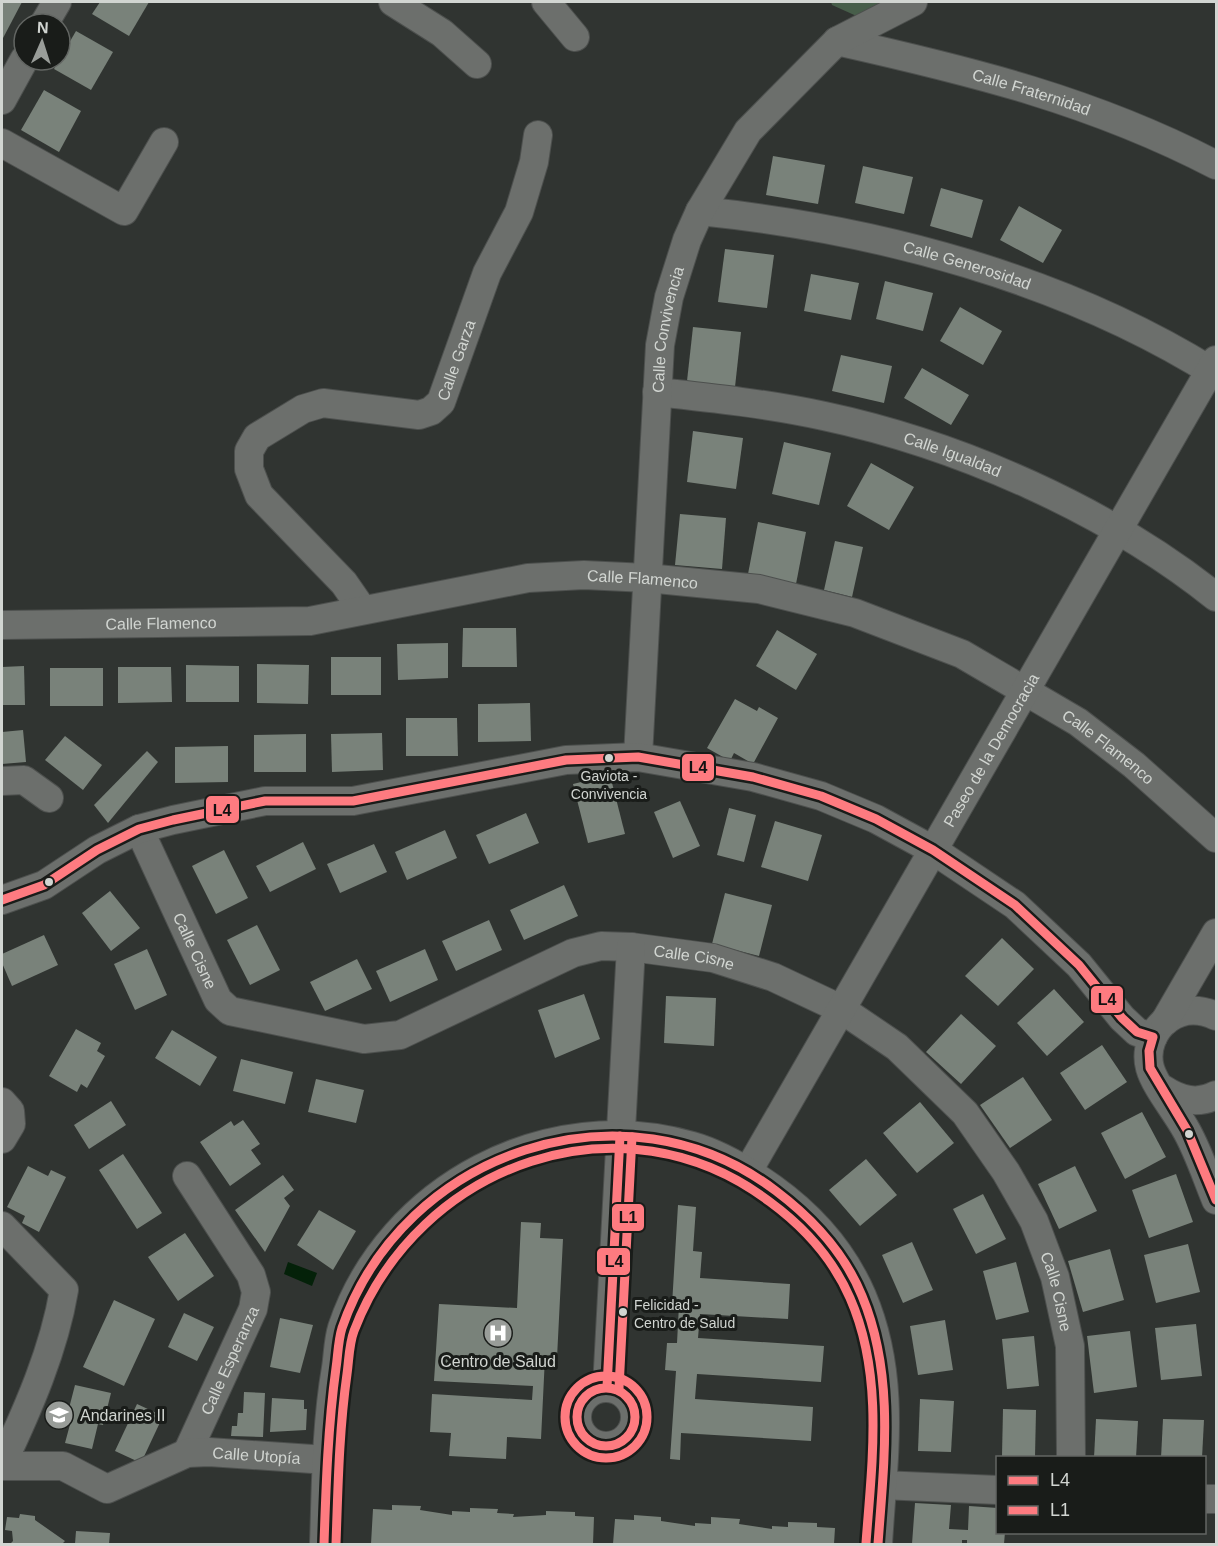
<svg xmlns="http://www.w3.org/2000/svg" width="1218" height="1546" viewBox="0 0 1218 1546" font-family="Arial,sans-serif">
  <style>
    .green { fill: #475e4a }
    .water { fill: #042109 }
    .building { fill: #79827a }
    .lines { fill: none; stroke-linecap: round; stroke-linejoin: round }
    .minor-casing { stroke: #4d504e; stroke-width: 30 }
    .minor { stroke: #6c6f6c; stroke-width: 28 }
    .bus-1-casing { stroke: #191c19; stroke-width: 14 }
    .bus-2-casing { stroke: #191c19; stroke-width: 14 }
    .bus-1 { stroke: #fe7b80; stroke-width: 9 }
    .bus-2 { stroke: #fe7b80; stroke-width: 9 }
    .bus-dot { fill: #d1d5d1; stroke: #191c19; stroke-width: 2 }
    .labels { text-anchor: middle; stroke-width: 6; stroke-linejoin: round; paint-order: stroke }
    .bus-label { font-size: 14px; fill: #d1d5d1; stroke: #191c19 }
    .street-label { font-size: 16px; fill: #d1d5d1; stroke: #191c19 }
    .poi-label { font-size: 16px; fill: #d1d5d1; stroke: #191c19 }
    .line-badge { stroke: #191c19; stroke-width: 2 }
    .pale-badge-label { font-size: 16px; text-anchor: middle; font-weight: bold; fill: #111 }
  </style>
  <rect width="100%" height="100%" fill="#303431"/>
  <path class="green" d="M831 2H891L861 18 832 5Z"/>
  <path class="water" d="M288 1262 317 1273 312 1286 284 1274Z"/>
  <g class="building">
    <path d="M2 2H22L2 40Z"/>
    <path d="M100 2H149L129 36 92 14Z"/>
    <path d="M76 31 113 52 91 90 54 69Z"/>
    <path d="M44 90 81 111 59 152 21 130Z"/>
    <path d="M773 156 825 165 818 204 766 195Z"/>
    <path d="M863 166 913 177 904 214 855 203Z"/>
    <path d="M941 188 983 200 972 238 930 226Z"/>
    <path d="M1019 206 1062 230 1043 263 1000 240Z"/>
    <path d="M725 249 774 255 767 308 718 302Z"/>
    <path d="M811 274 859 283 851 320 804 311Z"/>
    <path d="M885 281 933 293 923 331 876 319Z"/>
    <path d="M960 307 1002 331 983 365 940 341Z"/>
    <path d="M693 327 741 332 735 387 687 381Z"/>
    <path d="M841 355 892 366 884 403 832 391Z"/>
    <path d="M922 368 969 395 951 425 904 398Z"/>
    <path d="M693 431 743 438 736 489 687 482Z"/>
    <path d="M784 442 831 453 819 505 772 494Z"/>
    <path d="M871 463 914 487 889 530 847 506Z"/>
    <path d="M680 514 726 518 722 569 675 565Z"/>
    <path d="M758 522 806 532 796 584 748 574Z"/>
    <path d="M835 541 863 547 852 597 824 590Z"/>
    <path d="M463 628H516L517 667H462Z"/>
    <path d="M777 630 817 654 796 690 756 666Z"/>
    <path d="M448 643V678L398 680 397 644Z"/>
    <rect x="331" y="657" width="50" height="38"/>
    <path d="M257 664 309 665 308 704 257 703Z"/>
    <path d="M186 665 239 666V702H186Z"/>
    <path d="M24 666 25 705H2V667Z"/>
    <path d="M118 667H171L172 702 118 703Z"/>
    <rect x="50" y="668" width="53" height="38"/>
    <path d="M735 699 757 711 759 707 778 718 753 764 734 753 730 761 707 748Z"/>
    <path d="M530 703 531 741 478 742V704Z"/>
    <path d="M406 718H457L458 756H406Z"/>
    <path d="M23 730 26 762 2 764V732Z"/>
    <path d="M382 733 383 770 332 772 331 734Z"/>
    <path d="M306 734V772H254V735Z"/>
    <path d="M65 736 102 765 83 790 45 760Z"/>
    <path d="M228 746V782L175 783V747Z"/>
    <path d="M147 751 158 762 108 823 94 805Z"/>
    <path d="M610 775 625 834 588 843 573 784Z"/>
    <path d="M680 801 700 846 673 858 654 812Z"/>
    <path d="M729 808 756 815 744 862 717 855Z"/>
    <path d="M526 813 539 843 489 864 476 835Z"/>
    <path d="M775 821 822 835 808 881 761 867Z"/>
    <path d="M445 830 457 858 407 880 395 852Z"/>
    <path d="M303 842 316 869 270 892 256 866Z"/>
    <path d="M374 844 387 872 340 893 327 864Z"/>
    <path d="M224 850 248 898 216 914 192 866Z"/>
    <path d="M564 885 578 916 524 940 510 910Z"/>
    <path d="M110 891 140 928 111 951 82 913Z"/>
    <path d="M725 893 772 905 759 956 712 944Z"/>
    <path d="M489 920 502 950 456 971 442 941Z"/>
    <path d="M257 925 280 970 250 985 227 940Z"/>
    <path d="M44 935 58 965 12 986 2 963V954Z"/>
    <path d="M1002 938 1034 969 998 1006 965 976Z"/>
    <path d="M147 949 167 995 135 1010 114 964Z"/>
    <path d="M425 949 438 980 390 1002 376 971Z"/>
    <path d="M357 959 372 989 325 1011 310 982Z"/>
    <path d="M1054 989 1084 1022 1047 1056 1017 1023Z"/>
    <path d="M584 994 600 1039 555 1058 538 1010Z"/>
    <path d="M666 996 716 998 714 1046 664 1043Z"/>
    <path d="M961 1014 996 1046 961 1084 926 1052Z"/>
    <path d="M76 1029 101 1043 97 1051 105 1056 87 1088 81 1084 77 1092 49 1076Z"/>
    <path d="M172 1030 217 1057 200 1086 155 1058Z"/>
    <path d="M1102 1045 1127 1082 1085 1110 1060 1073Z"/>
    <path d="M241 1059 293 1072 285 1104 233 1091Z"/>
    <path d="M1023 1077 1052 1120 1010 1148 980 1105Z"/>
    <path d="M316 1079 364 1090 356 1123 308 1112Z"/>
    <path d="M111 1101 126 1125 89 1149 74 1125Z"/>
    <path d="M920 1102 954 1143 917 1173 883 1133Z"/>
    <path d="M1142 1112 1166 1157 1125 1179 1101 1133Z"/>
    <path d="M243 1120 260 1144 251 1150 261 1164 230 1186 200 1142 231 1121 234 1126Z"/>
    <path d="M123 1154 162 1213 137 1229 99 1170Z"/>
    <path d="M866 1159 897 1195 860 1226 829 1190Z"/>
    <path d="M28 1166 48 1176 51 1170 66 1177 39 1232 22 1223 25 1216 7 1207Z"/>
    <path d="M1075 1166 1097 1211 1059 1229 1038 1184Z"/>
    <path d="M1176 1174 1193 1222 1149 1238 1132 1190Z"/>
    <path d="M283 1175 294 1190 284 1198 290 1206 265 1252 235 1210Z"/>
    <path d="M983 1194 1006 1239 976 1254 953 1209Z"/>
    <path d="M678 1205 696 1207 693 1251 702 1252 700 1278 790 1284 788 1319 700 1314 698 1338 824 1346 821 1382 697 1374 695 1399 813 1407 811 1441 681 1433 680 1460 670 1459 676 1371 665 1370 667 1343H677L679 1305H672Z"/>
    <path d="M319 1210 356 1231 333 1270 297 1245Z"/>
    <path d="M521 1222 541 1223 540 1238 563 1239 557 1358 545 1357 541 1439 507 1437 506 1459 449 1456 451 1433 430 1432 432 1394 532 1400 533 1386 434 1381 439 1304 517 1308Z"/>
    <path d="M185 1233 214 1276 178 1301 148 1257Z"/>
    <path d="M912 1242 933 1290 903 1303 882 1255Z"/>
    <path d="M1188 1244 1200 1292 1156 1303 1144 1255Z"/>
    <path d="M1110 1249 1124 1300 1083 1312 1068 1261Z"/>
    <path d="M1016 1262 1029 1312 996 1320 983 1271Z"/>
    <path d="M114 1300 155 1319 124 1386 83 1367Z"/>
    <path d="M184 1313 214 1327 197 1361 168 1347Z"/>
    <path d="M280 1318 313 1325 300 1373 270 1367Z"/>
    <path d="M945 1320 953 1370 918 1375 910 1326Z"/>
    <path d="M1196 1324 1202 1376 1161 1380 1155 1328Z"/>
    <path d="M1130 1331 1137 1387 1094 1393 1087 1336Z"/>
    <path d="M1034 1336 1039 1386 1007 1389 1002 1339Z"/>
    <path d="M75 1385 111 1393 103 1425 98 1424 92 1449 65 1443 72 1417 67 1416Z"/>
    <path d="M244 1392 265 1393 263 1437 231 1436 232 1426H237L238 1413H243Z"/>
    <path d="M272 1398 304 1400V1409H307L306 1430 270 1432Z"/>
    <path d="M920 1399 954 1401 951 1452 918 1451Z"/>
    <path d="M137 1404 163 1416 141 1463 115 1451Z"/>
    <path d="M1003 1409 1036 1410 1035 1457 1002 1456Z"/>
    <path d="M1096 1419 1138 1421 1136 1458H1094Z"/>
    <path d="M1163 1419 1204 1420 1202 1458H1161Z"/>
    <path d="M915 1503 951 1505 949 1529 968 1530 969 1506 998 1508V1532H1005L1004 1544H967V1540H962V1544H912Z"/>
    <path d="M392 1505 421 1506 420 1510 452 1515V1511L470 1512V1508L498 1509 497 1513 514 1514 513 1517 546 1515V1511L575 1512V1516L594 1517 593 1544H371L373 1509 392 1510Z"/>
    <path d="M20 1514 35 1516V1520L65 1541 62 1544H10L13 1541 12 1531 5 1530 7 1517 19 1518Z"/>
    <path d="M634 1515 661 1517V1521L695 1526V1523L711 1524V1517L740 1519 739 1524 772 1529V1526L788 1527V1522L817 1523V1527L835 1528 834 1544H613L615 1519 634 1520Z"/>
    <path d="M76 1531 110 1533 109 1544H75Z"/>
  </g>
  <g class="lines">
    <g class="minor-casing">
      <g id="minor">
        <path d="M393 2 442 33 477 64"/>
        <path d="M546 2 575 37"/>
        <path d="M44 24 57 2"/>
        <path id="s1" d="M837 41C971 71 1093 101 1216 165"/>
        <path d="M2 100 24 60"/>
        <path d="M2 143 124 211 164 142"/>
        <path id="s2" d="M700 211C877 229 1065 279 1216 374"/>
        <path id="s3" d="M657 392C713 398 769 404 824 416 960 445 1107 510 1216 597"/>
        <path id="s4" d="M362 609 344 583 259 495 249 469V451L257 437 303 409 323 403 419 415 431 411 441 402 487 273 519 212 534 162 538 135"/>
        <path id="s5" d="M2 625 310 621 528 578 584 575 647 578 759 589 855 613 962 654 1078 722 1134 765 1216 838"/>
        <path id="s6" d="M638 757 660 345 669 297 687 240 700 211 748 131 837 41 913 2"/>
        <path d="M2 781 24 780 49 798"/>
        <path id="s7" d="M139 829 218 1000 230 1011 364 1039 400 1035 573 953 601 946 631 947 713 958 773 977 841 1009 897 1047 965 1113 1006 1172 1034 1221 1055 1277 1070 1346 1071 1458"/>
        <path d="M2 900 44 885 97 850 139 829 173 820 265 801H353L566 760 638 757 753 777 821 796 876 819 933 850 1015 905 1079 965 1122 1018 1137 1032 1153 1037"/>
        <path d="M1216 1016C1201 1009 1183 1008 1168 1019 1153 1029 1145 1050 1150 1068 1155 1086 1175 1110 1185 1128 1198 1150 1206 1176 1216 1200"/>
        <path d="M1165 1021 1216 933"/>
        <path d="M1163 1089C1180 1100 1197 1105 1216 1095"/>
        <path d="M2 1102 10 1111 11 1124 2 1139"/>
        <path id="s8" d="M748 1171 1216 360"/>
        <path d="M2 1226 64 1290C54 1350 28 1409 2 1464"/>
        <path d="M607 1387 631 947"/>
        <circle cx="606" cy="1417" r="29"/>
        <path id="s9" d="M187 1453 253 1309 256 1292 251 1275 187 1176"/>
        <path id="s10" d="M2 1466H63L107 1489 187 1453 209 1452 327 1460"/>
        <path d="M881 1485 998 1490"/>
        <path d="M1204 1499H1216"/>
        <path d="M324 1544C326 1485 326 1426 336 1368 338 1355 338 1341 342 1328 389 1187 549 1104 692 1146 720 1154 748 1171 772 1188 811 1216 843 1252 862 1296 897 1378 883 1459 878 1544"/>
      </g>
    </g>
    <use href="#minor" class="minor"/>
    <g class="bus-1-casing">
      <g id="bus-1">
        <path d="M2 900 44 885 97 850 139 829 173 820 265 801H353L566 760 638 757 753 777 821 796 876 819 933 850 1015 905 1079 965 1122 1018 1137 1032 1153 1037 1149 1051 1150 1068 1187 1130 1216 1200"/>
        <path d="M607 1387 620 1136"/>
        <circle cx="606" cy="1417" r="29"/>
        <path d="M324 1544C326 1485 328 1426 336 1368 338 1355 338 1341 342 1328 403 1151 625 1076 776 1191 813 1219 845 1254 862 1296 895 1375 884 1461 878 1544"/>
      </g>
    </g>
    <g class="bus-2-casing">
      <g id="bus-2">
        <circle cx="606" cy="1417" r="41"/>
        <path d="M619 1388 632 1137"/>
        <path d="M336 1544C338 1487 339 1431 347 1374 349 1360 349 1344 354 1331 418 1163 623 1090 770 1202 804 1227 833 1259 850 1298 884 1375 872 1462 866 1543"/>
      </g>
    </g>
    <use href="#bus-1" class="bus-1"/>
    <use href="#bus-2" class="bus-2"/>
  </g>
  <defs>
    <g id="hospital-disc" transform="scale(1.5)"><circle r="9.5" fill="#999d99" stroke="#191c19"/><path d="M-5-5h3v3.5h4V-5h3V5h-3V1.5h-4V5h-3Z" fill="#fff"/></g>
    <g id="school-disc" transform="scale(1.5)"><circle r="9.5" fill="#999d99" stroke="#191c19"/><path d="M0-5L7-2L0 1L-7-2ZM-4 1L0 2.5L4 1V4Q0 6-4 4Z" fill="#fff"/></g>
  </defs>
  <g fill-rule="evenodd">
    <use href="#hospital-disc" x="498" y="1333"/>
    <use href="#school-disc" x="59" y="1415"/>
  </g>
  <g class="bus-dot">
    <circle cx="609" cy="758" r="5"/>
    <circle cx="49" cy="882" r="5"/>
    <circle cx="1189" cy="1134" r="5"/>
    <circle cx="623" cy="1312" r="5"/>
  </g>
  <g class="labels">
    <g class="bus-label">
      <text x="609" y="781">Gaviota -<tspan x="609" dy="18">Convivencia</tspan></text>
      <text x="634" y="1310" text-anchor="start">Felicidad -<tspan x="634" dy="18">Centro de Salud</tspan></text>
    </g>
    <g class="street-label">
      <text dy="6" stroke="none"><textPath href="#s1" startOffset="201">Calle Fraternidad</textPath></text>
      <text dy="6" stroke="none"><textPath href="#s2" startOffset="273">Calle Generosidad</textPath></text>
      <text dy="6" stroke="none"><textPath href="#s6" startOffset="429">Calle Convivencia</textPath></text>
      <text dy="6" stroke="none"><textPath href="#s4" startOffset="458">Calle Garza</textPath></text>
      <text dy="6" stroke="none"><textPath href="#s3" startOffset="303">Calle Igualdad</textPath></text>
      <text dy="6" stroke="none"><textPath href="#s5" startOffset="645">Calle Flamenco</textPath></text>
      <text dy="6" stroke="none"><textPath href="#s5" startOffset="159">Calle Flamenco</textPath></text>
      <text dy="6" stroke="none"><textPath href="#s5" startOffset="1149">Calle Flamenco</textPath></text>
      <text dy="6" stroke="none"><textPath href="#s8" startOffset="486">Paseo de la Democracia</textPath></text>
      <text dy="6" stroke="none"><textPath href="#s7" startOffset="134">Calle Cisne</textPath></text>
      <text dy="6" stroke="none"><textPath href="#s7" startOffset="692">Calle Cisne</textPath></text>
      <text dy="6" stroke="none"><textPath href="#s7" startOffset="1214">Calle Cisne</textPath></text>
      <text dy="6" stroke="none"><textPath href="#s9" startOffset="102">Calle Esperanza</textPath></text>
      <text dy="6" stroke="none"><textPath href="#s10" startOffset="268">Calle Utopía</textPath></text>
    </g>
    <g class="poi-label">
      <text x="498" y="1367">Centro de Salud</text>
      <text x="80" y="1421" text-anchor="start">Andarines II</text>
    </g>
  </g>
  <g class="line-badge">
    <rect x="681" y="753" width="34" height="29" rx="6" fill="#fe7b80"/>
    <rect x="205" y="795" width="35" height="29" rx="6" fill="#fe7b80"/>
    <rect x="1090" y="985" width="34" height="29" rx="6" fill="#fe7b80"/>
    <rect x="611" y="1203" width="34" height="29" rx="6" fill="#fe7b80"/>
    <rect x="596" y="1247" width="35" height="29" rx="6" fill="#fe7b80"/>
  </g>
  <g class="pale-badge-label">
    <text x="698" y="773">L4</text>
    <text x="222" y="816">L4</text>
    <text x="1107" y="1005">L4</text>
    <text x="628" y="1223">L1</text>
    <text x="614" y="1267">L4</text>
  </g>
  <rect width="1218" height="1546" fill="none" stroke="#d1d5d1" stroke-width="6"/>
  <rect x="996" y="1456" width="210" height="78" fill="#191c19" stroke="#636663" stroke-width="1.5"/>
  <rect x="1008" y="1476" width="30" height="9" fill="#fe7b80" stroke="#636663" stroke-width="1.5"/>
  <text x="1050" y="1486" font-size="18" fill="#d1d5d1">L4</text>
  <rect x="1008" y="1506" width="30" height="9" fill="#fe7b80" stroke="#636663" stroke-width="1.5"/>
  <text x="1050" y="1516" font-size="18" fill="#d1d5d1">L1</text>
  <g transform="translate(42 42) rotate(3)"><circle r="28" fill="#191c19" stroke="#636663" stroke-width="1.5"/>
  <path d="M0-4.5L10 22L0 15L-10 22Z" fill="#999d99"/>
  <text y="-9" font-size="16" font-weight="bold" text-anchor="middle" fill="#d1d5d1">N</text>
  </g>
</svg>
